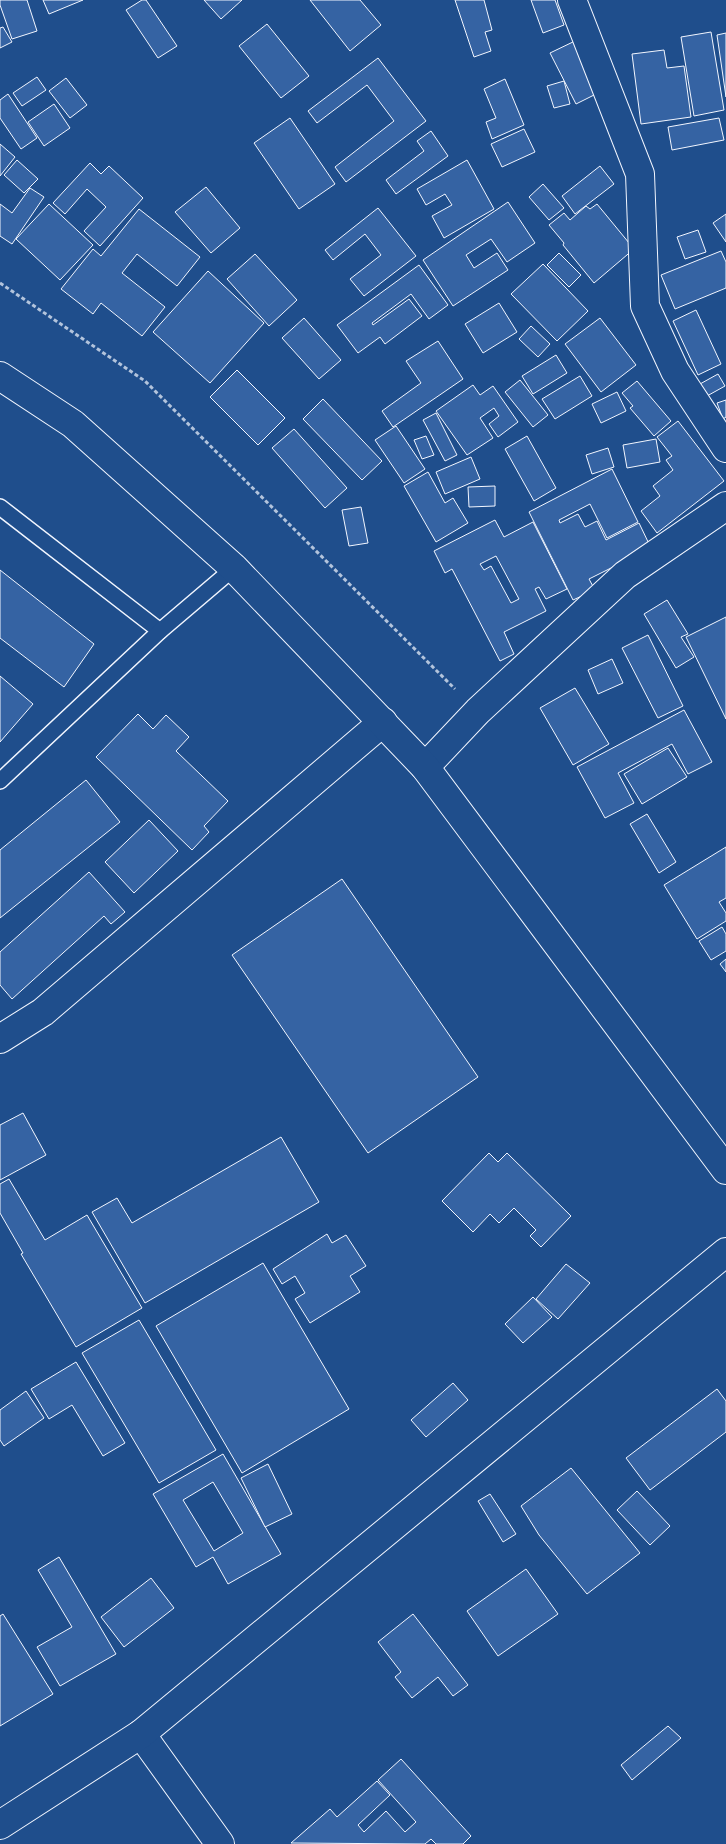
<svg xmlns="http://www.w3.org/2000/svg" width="726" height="1844" viewBox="0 0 726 1844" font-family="Overpass,sans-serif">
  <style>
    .building { fill: #3563a3; stroke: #f2f6ff; fill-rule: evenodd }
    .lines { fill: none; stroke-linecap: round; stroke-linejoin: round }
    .lane-casing { stroke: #f2f6ff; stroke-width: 18 }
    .street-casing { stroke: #f2f6ff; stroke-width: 30 }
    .highway-casing { stroke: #f2f6ff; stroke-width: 30 }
    .path { stroke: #b3c4dc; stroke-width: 3; stroke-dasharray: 4 2.5; stroke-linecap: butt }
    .lane { stroke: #1f4e8c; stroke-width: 15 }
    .street { stroke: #1f4e8c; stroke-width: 28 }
    .highway { stroke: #1f4e8c; stroke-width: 28 }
  </style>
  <rect width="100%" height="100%" fill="#1f4e8c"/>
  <g class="building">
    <path d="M0 0H27L37 31 12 39 0 5Z"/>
    <path d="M43 0H83L49 14Z"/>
    <path d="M142 0H146L177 46 158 58 126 10Z"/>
    <path d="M204 0H242L221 19Z"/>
    <path d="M310 0H360L381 25 350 51Z"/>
    <path d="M455 0H484L492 30 485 32 491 51 474 57Z"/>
    <path d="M531 0H555L564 25 543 33Z"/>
    <path d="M267 24 309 76 281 98 239 46Z"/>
    <path d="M3 27 12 42 0 48V28Z"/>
    <path d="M711 32 724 110 694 116 681 37Z"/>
    <path d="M726 33V97L717 35Z"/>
    <path d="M577 40 602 91 576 104 550 53Z"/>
    <path d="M664 50 667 68 684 66 691 117 641 124 632 54Z"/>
    <path d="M378 58 426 121 346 182 335 167 394 121 367 85 317 123 308 111Z"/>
    <path d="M37 77 46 90 22 106 13 93Z"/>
    <path d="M66 78 87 105 70 118 49 91Z"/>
    <path d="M505 79 524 125 492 139 486 122 496 118 484 89Z"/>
    <path d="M564 81 570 104 554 108 547 86Z"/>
    <path d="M8 94 37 138 21 149 0 118V100Z"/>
    <path d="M54 104 70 128 44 146 28 122Z"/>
    <path d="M290 118 335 184 299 209 254 143Z"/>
    <path d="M719 118 724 140 672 150 668 127Z"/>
    <path d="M524 129 535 152 502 167 491 144Z"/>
    <path d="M431 131 448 156 396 194 386 180 424 151 417 141Z"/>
    <path d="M0 144 15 157 0 176Z"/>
    <path d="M17 160 38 179 24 193 4 175Z"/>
    <path d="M467 160 494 209 444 238 432 216 452 205 445 194 426 205 417 189Z"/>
    <path d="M90 163 101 174 109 166 143 198 100 246 84 231 106 207 87 189 65 214 53 203Z"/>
    <path d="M600 166 614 184 575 214 562 196Z"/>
    <path d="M543 184 564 208 549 220 529 197Z"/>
    <path d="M206 187 240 228 211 253 175 212Z"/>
    <path d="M30 188 44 197 12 244 0 236V204L12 213Z"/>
    <path d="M508 202 535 243 507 262 491 239 466 255 474 268 497 253 508 270 453 306 423 260Z"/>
    <path d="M49 204 93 245 60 280 16 239Z"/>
    <path d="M597 204 634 249 594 283 563 245 564 243 549 225 564 213 570 220 586 206 590 209Z"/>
    <path d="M378 208 416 256 364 296 350 279 381 255 365 234 333 260 325 250Z"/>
    <path d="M139 209 200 257 177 286 137 254 122 273 165 307 142 336 101 303 93 314 61 289 93 249 101 256Z"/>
    <path d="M726 214V242L713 223Z"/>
    <path d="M698 230 706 252 685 259 677 237Z"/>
    <path d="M721 251 726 262V288L675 309 661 275Z"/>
    <path d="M559 253 581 275 569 287 547 265Z"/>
    <path d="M255 254 297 300 269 326 227 279Z"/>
    <path d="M543 264 588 311 557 341 511 294Z"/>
    <path d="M419 265 448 305 429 319 411 294 372 323 373 325 409 299 422 316 385 344 380 337 358 353 337 325Z"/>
    <path d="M208 271 264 323 210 383 153 332Z"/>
    <path d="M499 303 517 332 483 353 465 324Z"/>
    <path d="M696 310 721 364 698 375 673 321Z"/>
    <path d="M304 318 341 360 319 379 282 338Z"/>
    <path d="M600 318 636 365 601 392 565 344Z"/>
    <path d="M531 326 550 344 538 357 519 339Z"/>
    <path d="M438 341 463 379 393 427 382 411 421 383 406 361Z"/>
    <path d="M556 355 567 373 533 394 522 376Z"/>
    <path d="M237 370 285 418 258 445 210 397Z"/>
    <path d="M718 374 725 386 707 396 700 384Z"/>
    <path d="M580 376 592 396 555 419 542 399Z"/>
    <path d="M520 380 548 415 533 427 505 392Z"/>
    <path d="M637 381 671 421 654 436 630 408 633 406 622 393Z"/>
    <path d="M473 385 480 395 493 386 518 422 498 437 489 424 499 416 494 408 480 418 493 438 467 455 436 411Z"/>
    <path d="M617 392 626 411 601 423 592 404Z"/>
    <path d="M323 399 382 461 362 480 303 419Z"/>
    <path d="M726 400V417L723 419 717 403Z"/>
    <path d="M436 413 457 455 445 461 423 420Z"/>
    <path d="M678 421 724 481 657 533 641 511 660 496 653 486 673 470 666 460 672 456 657 437Z"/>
    <path d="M396 426 425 469 404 483 375 440Z"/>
    <path d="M294 429 347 488 325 508 272 448Z"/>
    <path d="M426 436 434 455 422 459 414 440Z"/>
    <path d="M527 436 556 488 534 501 505 449Z"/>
    <path d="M656 439 660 462 627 468 623 445Z"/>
    <path d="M608 448 614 467 592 474 586 455Z"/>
    <path d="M471 457 480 479 445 494 436 472Z"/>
    <path d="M612 469 638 522 607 538 590 504 559 520 560 523 578 514 585 527 597 521 606 540 639 523 651 548 589 579 595 590 573 600 529 512Z"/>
    <path d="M428 472 445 503 453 498 468 523 436 542 404 486Z"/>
    <path d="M495 486V506L469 507 468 487Z"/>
    <path d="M361 507 368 543 349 546 342 510Z"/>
    <path d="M495 520 504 537 533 522 567 589 546 599 539 587 535 589 546 611 504 632 514 654 500 661 452 569 445 573 434 551ZM496 556 519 599 511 603 491 566 484 570 480 564Z"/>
    <path d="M0 570 94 644 64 687 0 638Z"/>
    <path d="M667 600 688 634 681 637 694 657 676 668 644 614Z"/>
    <path d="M726 617V719L686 637Z"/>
    <path d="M648 635 683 706 658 718 622 648Z"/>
    <path d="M612 659 623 683 598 694 588 670Z"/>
    <path d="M0 676 33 704 0 742Z"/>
    <path d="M575 688 609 744 573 765 540 708Z"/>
    <path d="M684 710 712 762 688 774 672 744 618 773 634 803 605 818 577 767Z"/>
    <path d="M138 714 153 729 166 715 189 737 176 751 228 801 204 826 209 832 192 850 96 757Z"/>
    <path d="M668 748 687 777 642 804 624 774Z"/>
    <path d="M86 780 120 822 0 918V850Z"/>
    <path d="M647 814 676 862 659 873 630 824Z"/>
    <path d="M149 820 178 851 134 893 105 862Z"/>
    <path d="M726 847V898L719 902 726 913V921L697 939 664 885Z"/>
    <path d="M89 872 125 912 111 924 104 916 12 999 0 985V952Z"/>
    <path d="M342 879 478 1077 368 1153 232 955Z"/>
    <path d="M722 927 726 934V951L711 960 699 941Z"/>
    <path d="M726 959V972L720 964Z"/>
    <path d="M23 1113 46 1155 0 1180V1125Z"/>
    <path d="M281 1137 319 1202 145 1303 92 1212 117 1198 132 1223Z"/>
    <path d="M489 1153 498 1162 507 1153 571 1216 541 1247 530 1236 536 1230 514 1208 499 1223 490 1214 473 1232 442 1201Z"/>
    <path d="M9 1179 45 1240 87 1215 142 1308 76 1347 21 1254 23 1253 0 1213V1184Z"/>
    <path d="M327 1234 332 1243 346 1235 366 1266 350 1276 360 1292 310 1323 295 1299 305 1293 295 1276 282 1284 273 1269Z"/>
    <path d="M263 1263 349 1409 242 1473 156 1326Z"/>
    <path d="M566 1264 590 1283 558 1319 536 1299Z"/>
    <path d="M533 1297 552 1317 523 1343 505 1324Z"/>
    <path d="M139 1320 216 1450 159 1483 82 1353Z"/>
    <path d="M76 1362 125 1443 103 1456 72 1405 49 1419 31 1389Z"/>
    <path d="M453 1383 468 1400 426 1437 411 1420Z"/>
    <path d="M717 1389 726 1401V1432L650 1490 626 1458Z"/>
    <path d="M26 1391 44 1418 4 1446 0 1440V1410Z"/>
    <path d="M223 1454 281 1554 228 1584 213 1557 196 1567 153 1494ZM213 1482 243 1533 214 1551 183 1500Z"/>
    <path d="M268 1464 292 1514 265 1527 241 1478Z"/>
    <path d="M571 1468 640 1553 587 1594 539 1535 521 1506Z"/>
    <path d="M637 1491 670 1526 650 1545 617 1510Z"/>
    <path d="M490 1494 516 1534 503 1542 478 1501Z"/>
    <path d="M59 1557 116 1654 60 1686 37 1647 72 1627 38 1570Z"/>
    <path d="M526 1569 558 1614 498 1656 467 1611Z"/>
    <path d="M151 1578 174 1608 124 1647 101 1617Z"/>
    <path d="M3 1614 53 1694 0 1726V1616Z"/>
    <path d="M413 1614 468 1685 453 1696 438 1677 412 1698 395 1677 401 1672 378 1642Z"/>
    <path d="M668 1726 681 1738 632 1780 621 1765Z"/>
    <path d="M401 1759 471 1836 463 1844H436L431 1839 425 1844 291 1843 330 1809 337 1817 377 1781 390 1795 358 1825 364 1832 386 1811 405 1832 416 1822 378 1780Z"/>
  </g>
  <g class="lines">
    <g class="lane-casing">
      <g id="lane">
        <path d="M0 507 160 631"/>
        <path d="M0 781 160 631 234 568"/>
      </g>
    </g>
    <g class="street-casing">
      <g id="street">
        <path d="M572 0 640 174 645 306 675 371 726 448"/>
        <path d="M425 767 478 711 625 575 726 506"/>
        <path d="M0 1039 43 1012 383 722"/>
        <path d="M141 1734 220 1844"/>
        <path d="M0 1825 141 1734 726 1252"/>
      </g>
    </g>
    <g class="highway-casing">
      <path id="highway" d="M0 376 73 424 234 568 425 767 726 1170"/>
    </g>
    <path class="path" d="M0 283 145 381 455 689"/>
    <use href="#lane" class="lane"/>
    <use href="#street" class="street"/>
    <use href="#highway" class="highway"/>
  </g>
</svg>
